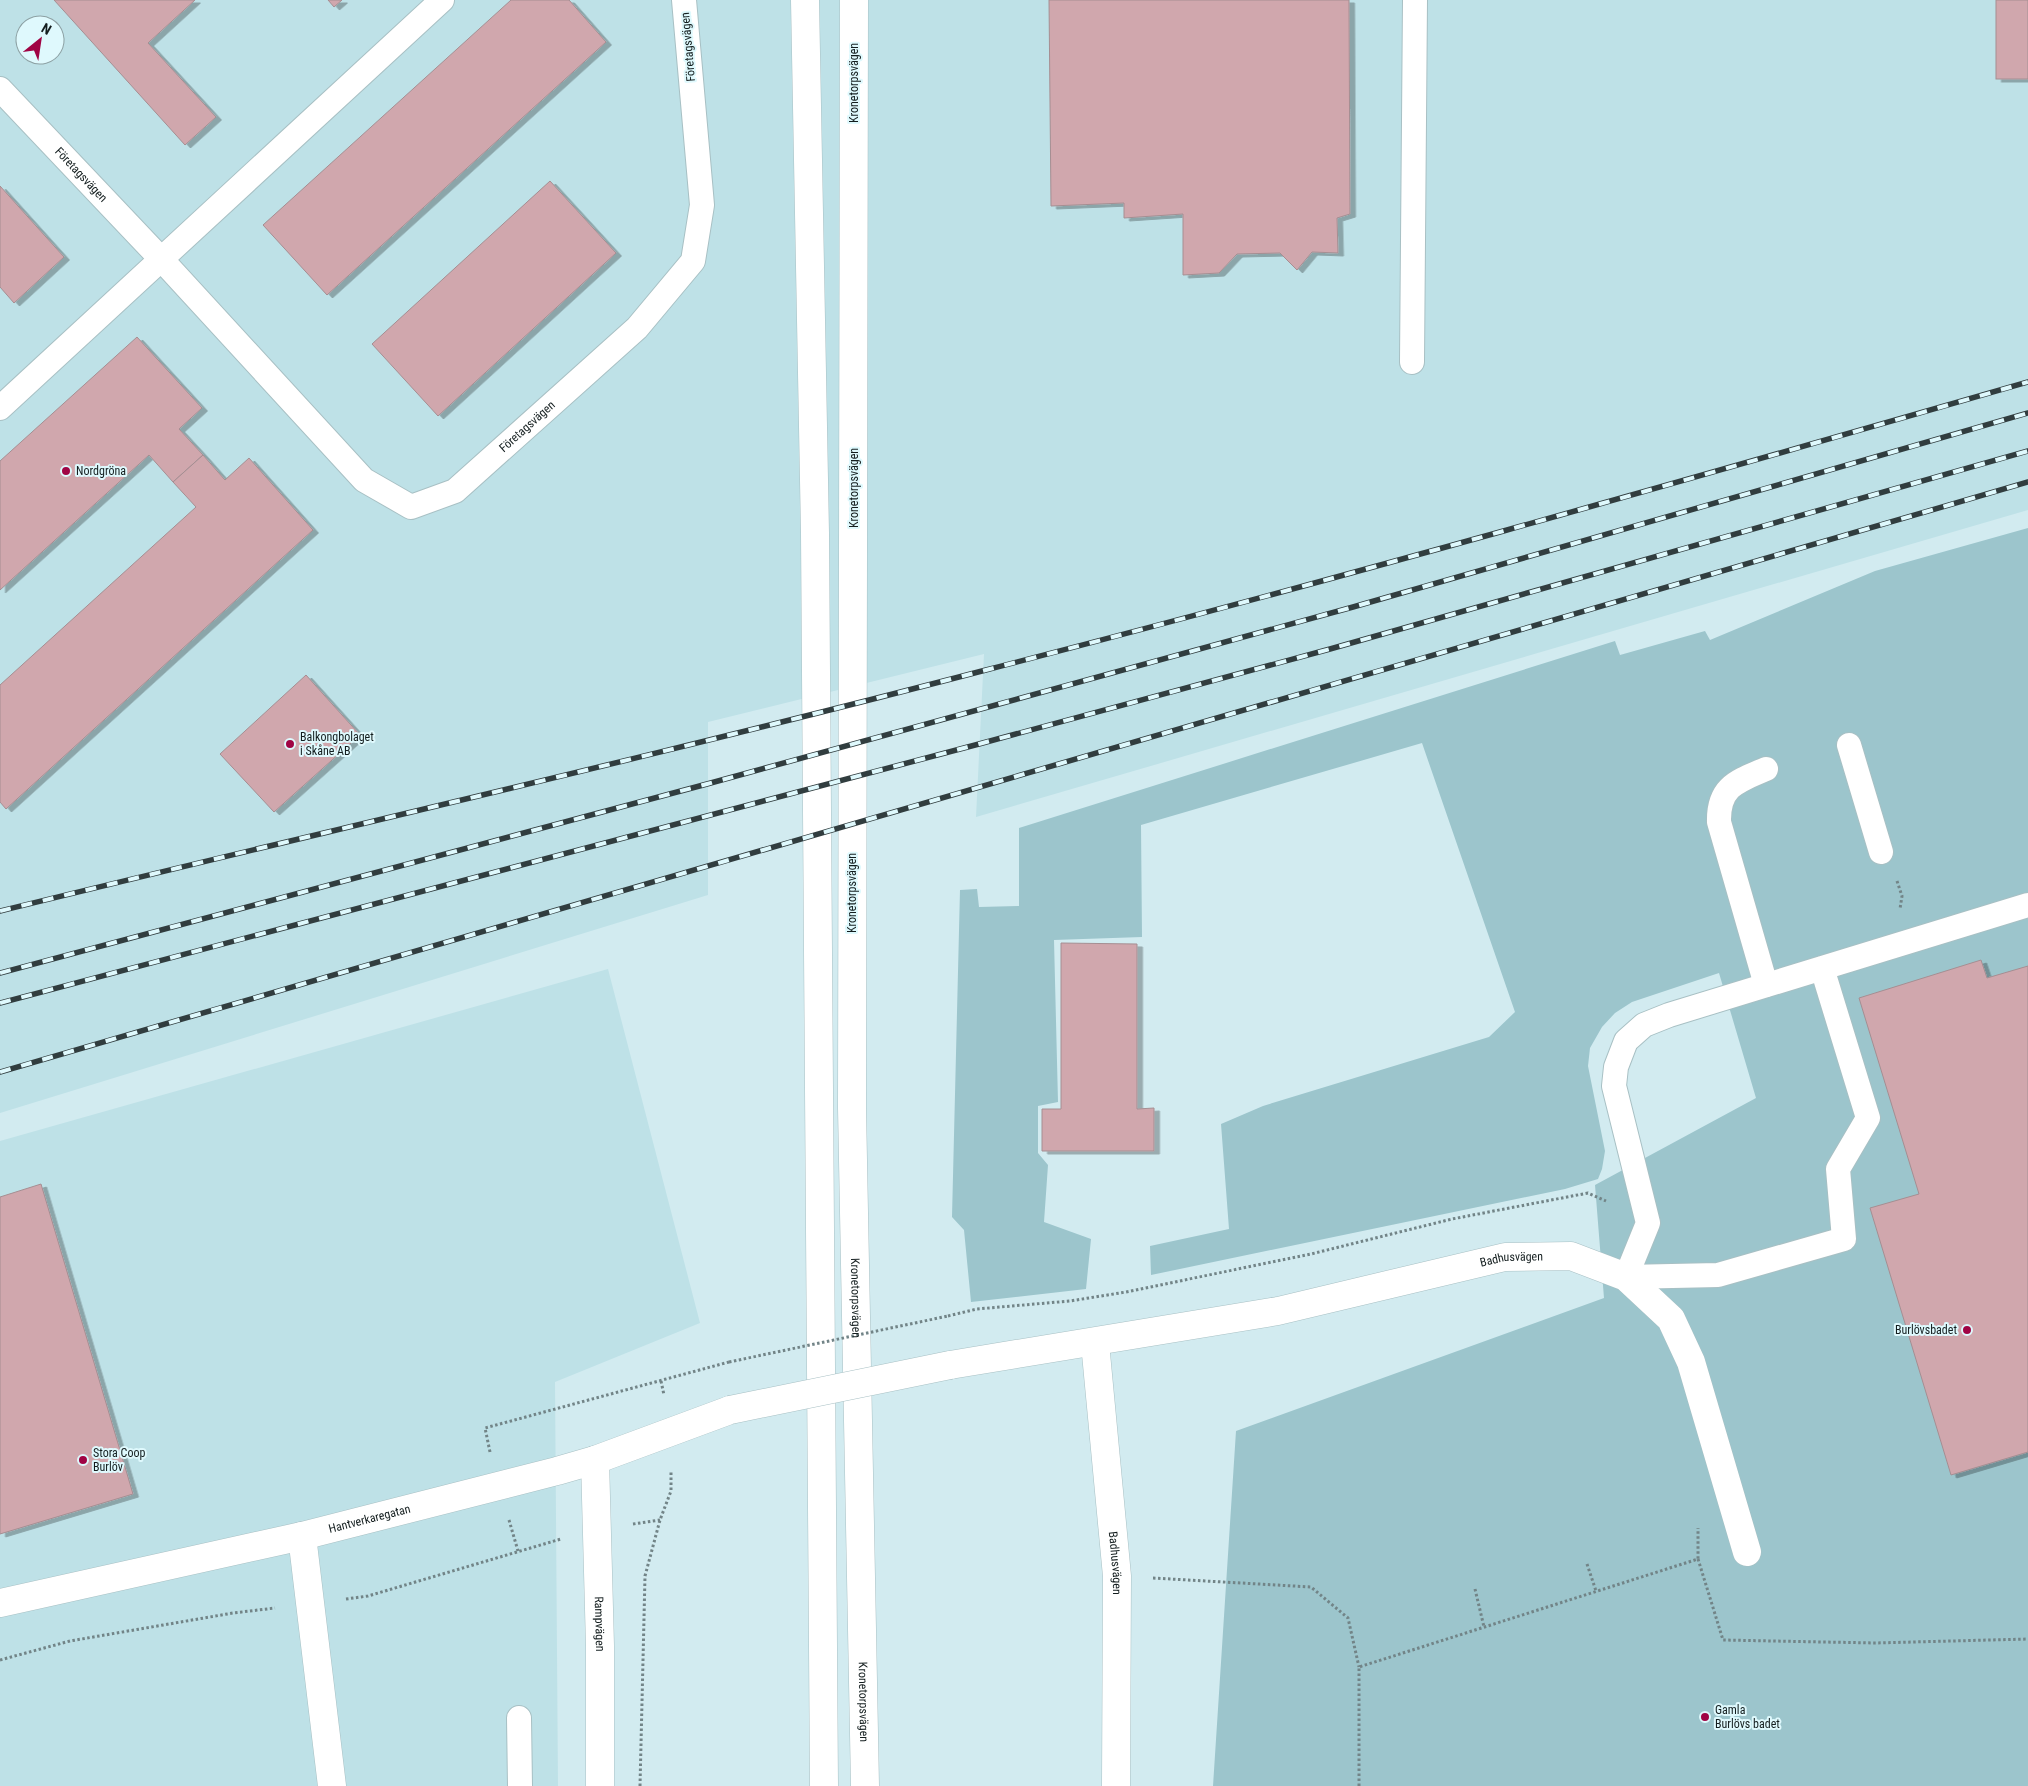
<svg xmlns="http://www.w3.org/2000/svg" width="2028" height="1786" viewBox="0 0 2028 1786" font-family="'Roboto Condensed',sans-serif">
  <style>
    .built { fill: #bee1e7; fill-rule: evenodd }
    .green { fill: #9cc5cc }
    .building { fill: #d0a7ad; stroke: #a58e92; filter: url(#shadow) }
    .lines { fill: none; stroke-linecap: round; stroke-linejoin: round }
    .service-casing { stroke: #a8c0c4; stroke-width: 26 }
    .minor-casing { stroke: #a8c0c4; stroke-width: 29 }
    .secondary-casing { stroke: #a8c0c4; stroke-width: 29 }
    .path { stroke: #728487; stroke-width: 3; stroke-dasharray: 2.5 2.5; stroke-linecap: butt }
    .service { stroke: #fff; stroke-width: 24 }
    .minor { stroke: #fff; stroke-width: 28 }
    .secondary { stroke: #fff; stroke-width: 28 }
    .rail-casing { stroke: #313d3f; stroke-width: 5.5 }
    .rail { stroke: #dff9fd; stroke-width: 4; stroke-dasharray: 11; stroke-linecap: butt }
    .minor-bridge-casing { stroke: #a8c0c4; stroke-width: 29; stroke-linecap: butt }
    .path-bridge { stroke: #728487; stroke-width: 3; stroke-dasharray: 2.5 2.5; stroke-linecap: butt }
    .minor-bridge { stroke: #fff; stroke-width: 28 }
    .poi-dot { fill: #a00444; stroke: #dff9fd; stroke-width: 2 }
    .labels { text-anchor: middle; stroke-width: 4; stroke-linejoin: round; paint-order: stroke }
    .street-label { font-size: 12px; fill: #131d1e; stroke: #dff9fd }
    .poi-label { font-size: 12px; fill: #131d1e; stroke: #dff9fd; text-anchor: start }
  </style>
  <defs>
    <filter id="shadow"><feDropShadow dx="5.5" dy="3" stdDeviation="0" flood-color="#0004"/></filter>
  </defs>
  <rect width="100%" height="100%" fill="#d2ebf0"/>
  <g class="built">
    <path d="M0 0H2028V510L976 817 984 654 708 722V895L0 1113ZM25 25H55V55H25Z"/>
    <path d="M608 969 700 1323 555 1382 558 1786H0V1141Z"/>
  </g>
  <path class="green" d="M2028 528V1786H1213L1236 1431 1604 1298 1595 1185 1756 1098 1719 973 1632 1002 1615 1013 1602 1027 1590 1048 1588 1066 1605 1151 1602 1169 1598 1179 1565 1189 1151 1275 1150 1246 1229 1229 1221 1124 1263 1106 1489 1037 1515 1012 1422 743 1141 825 1142 937 1054 940 1058 1102 1038 1106V1153L1048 1165 1044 1222 1091 1239 1086 1289 971 1302 964 1230 952 1217 960 890 977 889 979 907 1019 906V828L1615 641 1620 655 1705 631 1710 640 1875 571Z"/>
  <g class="building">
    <path d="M54 0H195L148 43 216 117 185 145Z"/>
    <path d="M328 0H342L334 7Z"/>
    <path d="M511 0H569L606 42 327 295 263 225Z"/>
    <path d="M1049 0H1349L1350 214 1337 218 1338 253 1312 252 1297 270 1280 253 1237 254 1219 273 1183 275V214L1124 218V203L1051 206Z"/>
    <rect x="1996" y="0" width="32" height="79"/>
    <path d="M550 181 616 253 438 416 372 344Z"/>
    <path d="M0 186 64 257 14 303 0 287Z"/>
    <path d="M137 337 202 408 179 429 203 455 173 482 149 455 0 590V461Z"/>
    <path d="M203 455 225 480 249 458 313 530 6 809 0 802V685L196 507 173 482Z"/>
    <path d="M306 675 360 735 274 812 220 754Z"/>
    <path d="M1061 943 1137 944V1109L1154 1108V1151H1042V1109H1061Z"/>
    <path d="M1981 960 1987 978 2028 966V1452L1951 1475 1870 1208 1919 1194 1859 998Z"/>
    <path d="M41 1184 133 1494 0 1534V1197Z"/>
  </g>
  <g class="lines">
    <g class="service-casing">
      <g id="service">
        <path id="s1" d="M0 89 162 260 364 480 411 507 455 491 637 328 693 261 702 205 684 0"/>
        <path d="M1412 362 1415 0"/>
        <path d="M0 408 442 0"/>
        <path d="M1849 745 1881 852"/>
        <path d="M1822 968 1868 1118 1838 1169 1844 1239 1718 1275 1626 1277 1648 1223 1614 1086 1616 1067 1626 1041 1644 1025 1669 1015 2028 905"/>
        <path d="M1766 985 1719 822C1718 786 1738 781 1766 769"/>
        <path d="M519 1718 520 1786"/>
      </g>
    </g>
    <g class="minor-casing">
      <g id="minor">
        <path id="s2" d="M1095 1343 1117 1576 1116 1786"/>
        <path id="s3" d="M950 1365 1278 1311 1505 1257 1571 1256 1626 1277 1671 1319 1691 1362 1747 1552"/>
        <path id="s4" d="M595 1460 600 1646V1786"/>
        <path d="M302 1536 332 1786"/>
        <path id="s5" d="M0 1603 302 1536 557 1471 595 1460 730 1410"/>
      </g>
    </g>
    <g class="secondary-casing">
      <g id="secondary">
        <path d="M805 0 815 533 824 1786"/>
        <path id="s6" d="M854 0 852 1108 865 1786"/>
      </g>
    </g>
    <g class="path">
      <path d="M1897 881 1902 896 1900 909"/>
      <path d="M948 1316 977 1309 1070 1301 1126 1292 1311 1254 1452 1219 1588 1193 1606 1201"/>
      <path d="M661 1381 664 1395"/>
      <path d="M490 1452 485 1428 729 1362"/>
      <path d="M509 1520 518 1551"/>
      <path d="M633 1524 660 1520"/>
      <path d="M1698 1559 1723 1640 1875 1643 2028 1639"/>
      <path d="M1587 1564 1596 1591"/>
      <path d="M1153 1578 1311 1587 1348 1618 1359 1667"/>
      <path d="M1475 1589 1484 1627"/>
      <path d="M346 1599 368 1596 561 1539"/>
      <path d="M0 1660 70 1641 233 1613 275 1608"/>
      <path d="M640 1786 645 1576 660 1520 671 1491V1471"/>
      <path d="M1359 1786V1667L1698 1559V1528"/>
    </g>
    <use href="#service" class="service"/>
    <use href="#minor" class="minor"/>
    <use href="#secondary" class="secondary"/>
    <g class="rail-casing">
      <g id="rail">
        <path d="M0 911C327 831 656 756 982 671 1333 581 1680 482 2028 382"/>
        <path d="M0 973 707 784 1353 607 2028 413"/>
        <path d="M0 1003 979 744 1330 649 2028 451"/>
        <path d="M0 1072 2028 482"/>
      </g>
    </g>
    <use href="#rail" class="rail"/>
    <g class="minor-bridge-casing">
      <path id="minor-bridge" d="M730 1410 950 1365"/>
    </g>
    <path class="path-bridge" d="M729 1362 948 1316"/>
    <use href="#minor-bridge" class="minor-bridge"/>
  </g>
  <g class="poi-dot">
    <circle cx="66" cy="471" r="5"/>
    <circle cx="290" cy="744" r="5"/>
    <circle cx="1967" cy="1330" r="5"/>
    <circle cx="83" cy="1460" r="5"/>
    <circle cx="1705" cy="1717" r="5"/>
  </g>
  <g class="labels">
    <g class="street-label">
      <text transform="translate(688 47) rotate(-95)" y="4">Företagsvägen</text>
      <text transform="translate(854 83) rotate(-90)" y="4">Kronetorpsvägen</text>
      <text dy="4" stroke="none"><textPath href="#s1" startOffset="118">Företagsvägen</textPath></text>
      <text dy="4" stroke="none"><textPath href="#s1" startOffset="732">Företagsvägen</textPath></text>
      <text transform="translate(854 488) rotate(-90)" y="4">Kronetorpsvägen</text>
      <text transform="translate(852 893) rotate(-90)" y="4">Kronetorpsvägen</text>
      <text dy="4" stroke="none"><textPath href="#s3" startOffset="572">Badhusvägen</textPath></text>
      <text dy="4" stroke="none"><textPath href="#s6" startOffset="1298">Kronetorpsvägen</textPath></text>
      <text dy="4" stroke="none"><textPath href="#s5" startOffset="379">Hantverkaregatan</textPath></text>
      <text dy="4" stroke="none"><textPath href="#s2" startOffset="221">Badhusvägen</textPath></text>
      <text dy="4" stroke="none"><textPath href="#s4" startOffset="164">Rampvägen</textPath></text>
      <text dy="4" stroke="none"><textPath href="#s6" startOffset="1702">Kronetorpsvägen</textPath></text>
    </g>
    <g class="poi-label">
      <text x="76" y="475">Nordgröna</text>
      <text x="300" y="741">Balkongbolaget<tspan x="300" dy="14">i Skåne AB</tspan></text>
      <text x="1957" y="1334" text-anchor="end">Burlövsbadet</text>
      <text x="93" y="1457">Stora Coop<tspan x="93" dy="14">Burlöv</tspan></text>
      <text x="1715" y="1714">Gamla<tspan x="1715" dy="14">Burlövs badet</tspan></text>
    </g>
  </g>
  <g transform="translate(40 40) rotate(30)"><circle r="24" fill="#dff9fd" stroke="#8da1a4"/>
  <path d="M0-4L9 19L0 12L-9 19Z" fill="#a00444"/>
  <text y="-8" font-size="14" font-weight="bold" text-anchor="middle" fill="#131d1e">N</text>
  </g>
</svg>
